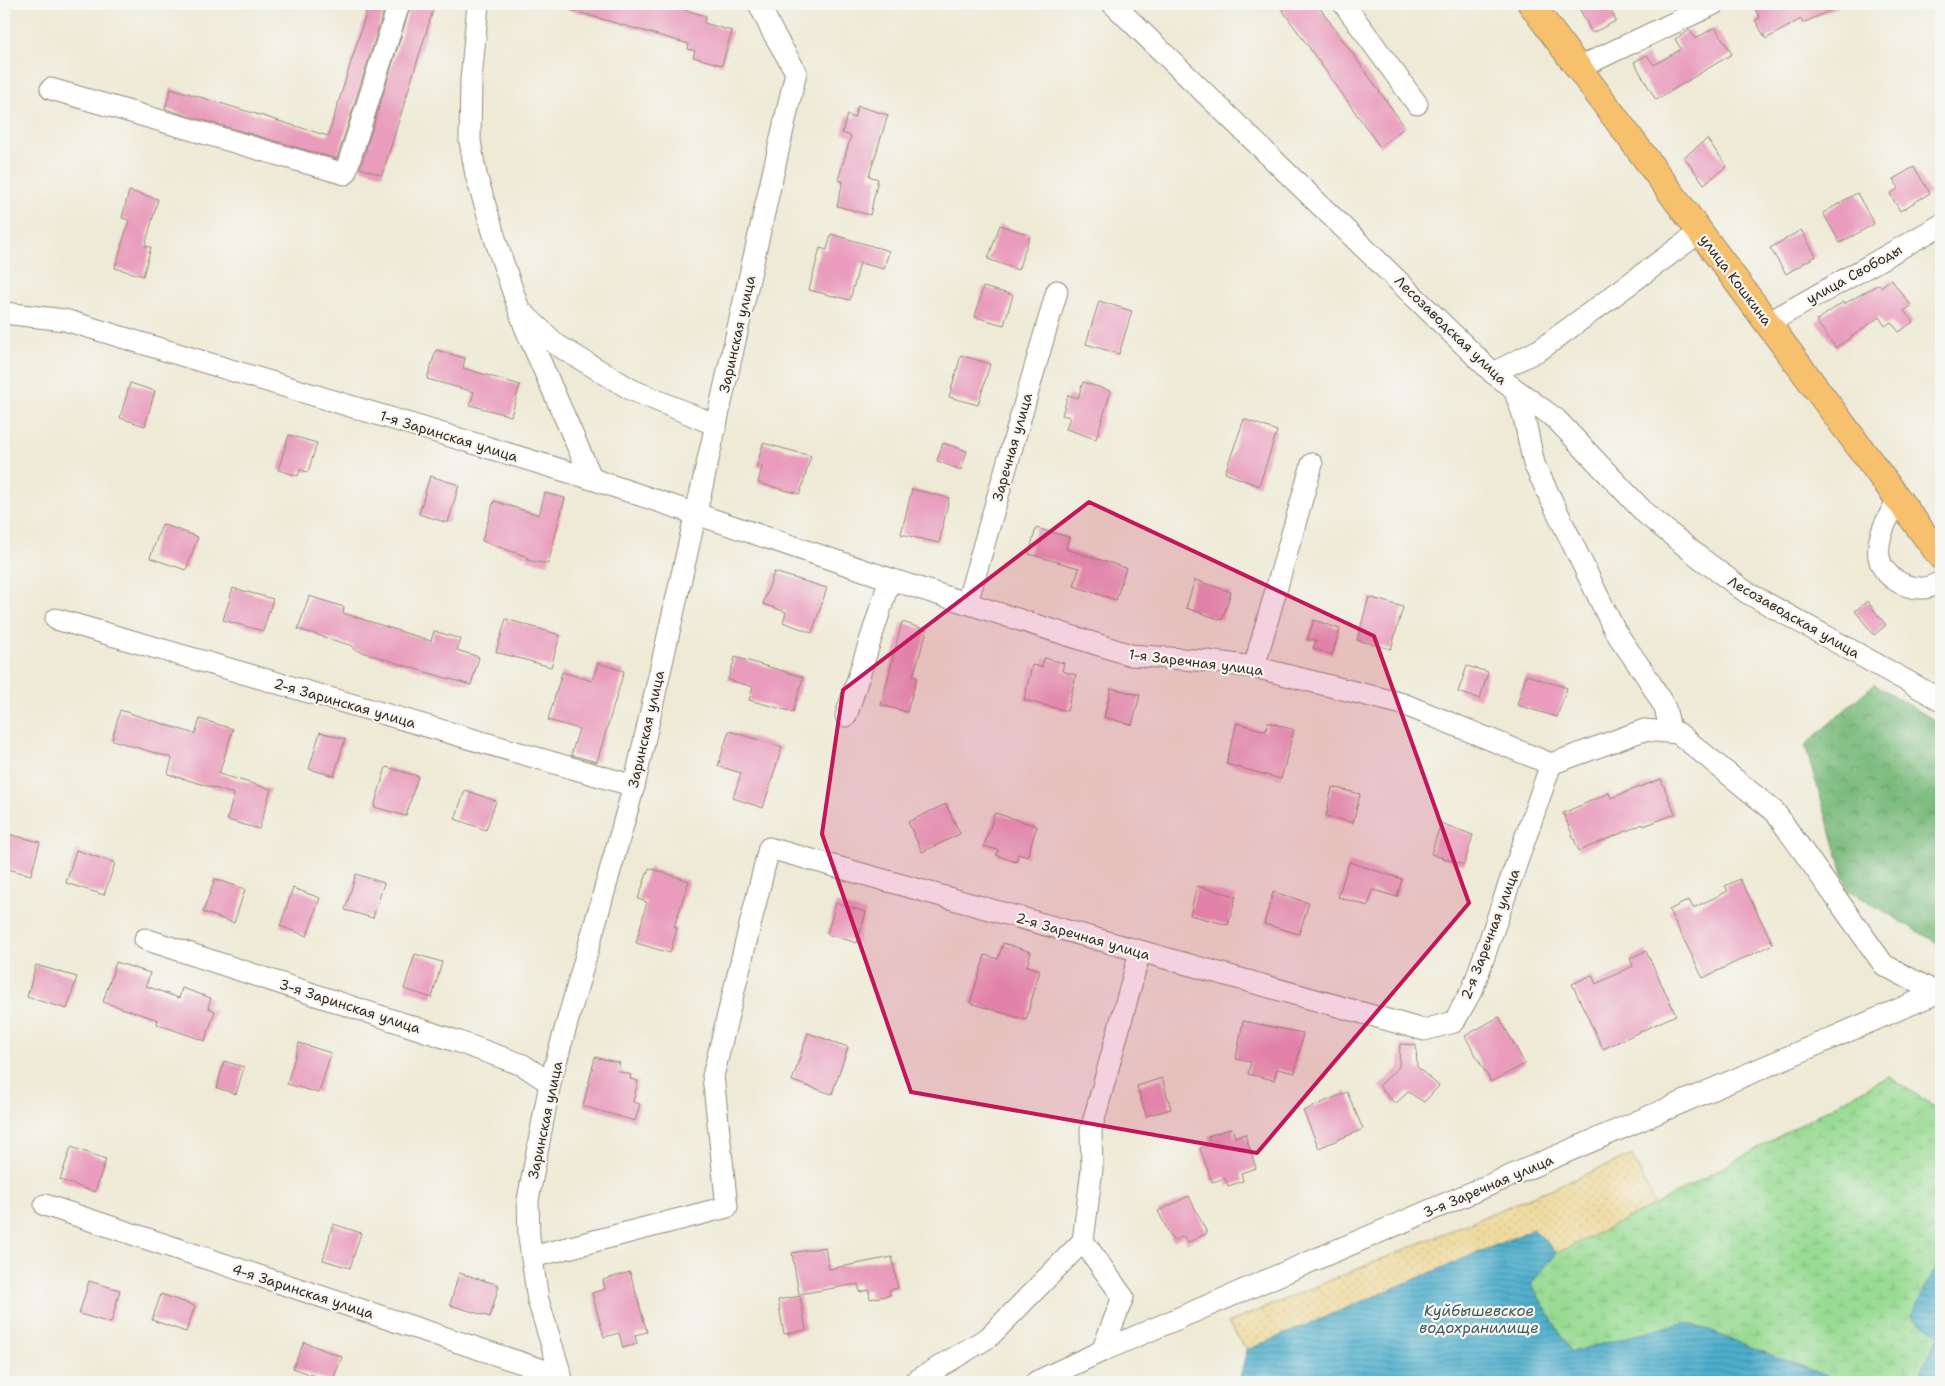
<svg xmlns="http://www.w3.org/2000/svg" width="1945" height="1386" viewBox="0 0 1945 1386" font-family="'Shantell Sans',sans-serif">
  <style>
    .forest { fill: url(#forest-crowns); stroke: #5a724e }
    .wetland { fill: url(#wetland-marsh); stroke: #6a8258 }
    .sand { fill: url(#sand-dots); stroke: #94825e }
    .water { fill: url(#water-rules); stroke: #446c76 }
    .building { fill: #e99cbc }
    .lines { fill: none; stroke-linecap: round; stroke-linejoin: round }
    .minor-casing { stroke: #948a7a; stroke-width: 23 }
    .major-casing { stroke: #948a7a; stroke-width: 28 }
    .minor { stroke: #fff; stroke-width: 21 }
    .major { stroke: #f7c06c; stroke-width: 26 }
    .marked { fill: #c2185b; fill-opacity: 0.2; stroke: #c2185b; stroke-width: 4; stroke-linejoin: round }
    .labels { text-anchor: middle; stroke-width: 4.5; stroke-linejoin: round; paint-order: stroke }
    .street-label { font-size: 14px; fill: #3b2a1e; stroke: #f6f6f2 }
    .water-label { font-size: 15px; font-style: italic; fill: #42595b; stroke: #f6f6f2 }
  </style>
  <defs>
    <pattern id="forest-crowns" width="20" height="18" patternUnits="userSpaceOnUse" patternTransform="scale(1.25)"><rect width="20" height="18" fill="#7abb7d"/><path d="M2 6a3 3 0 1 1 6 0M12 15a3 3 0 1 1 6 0" fill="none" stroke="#659866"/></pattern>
    <pattern id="wetland-marsh" width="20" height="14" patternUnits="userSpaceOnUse" patternTransform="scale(1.25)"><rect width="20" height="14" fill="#98db93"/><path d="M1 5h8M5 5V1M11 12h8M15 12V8" fill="none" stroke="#84bc7e"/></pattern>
    <pattern id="sand-dots" width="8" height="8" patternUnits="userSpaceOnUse" patternTransform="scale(1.25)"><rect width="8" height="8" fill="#eeda9e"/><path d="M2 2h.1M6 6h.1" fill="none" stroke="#cdbb88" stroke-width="1.8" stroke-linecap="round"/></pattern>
    <pattern id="water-rules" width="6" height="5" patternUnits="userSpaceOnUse" patternTransform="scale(1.25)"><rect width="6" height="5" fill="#4eafcd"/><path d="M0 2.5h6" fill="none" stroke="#428fa6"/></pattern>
  </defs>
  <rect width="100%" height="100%" fill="#f6f6f2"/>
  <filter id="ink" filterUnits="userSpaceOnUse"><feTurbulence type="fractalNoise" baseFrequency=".02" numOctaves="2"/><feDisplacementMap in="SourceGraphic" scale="10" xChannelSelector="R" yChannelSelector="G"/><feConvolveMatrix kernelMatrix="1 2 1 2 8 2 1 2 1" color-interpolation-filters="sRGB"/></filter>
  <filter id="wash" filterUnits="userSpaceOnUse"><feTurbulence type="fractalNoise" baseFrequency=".0096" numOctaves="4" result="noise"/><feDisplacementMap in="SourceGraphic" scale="20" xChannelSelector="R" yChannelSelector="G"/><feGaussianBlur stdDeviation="1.12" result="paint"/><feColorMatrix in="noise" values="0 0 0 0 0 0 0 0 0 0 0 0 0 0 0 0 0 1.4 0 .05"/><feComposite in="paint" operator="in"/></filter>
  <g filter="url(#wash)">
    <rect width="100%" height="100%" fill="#eeead6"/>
    <path class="forest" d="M1874 684 1941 724V945L1848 890 1805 745Z"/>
    <path class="wetland" d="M1888 1076 1941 1111V1160L1935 1166 1941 1181V1257L1911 1316 1940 1334 1918 1376 1895 1382H1841L1686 1322 1571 1352 1531 1284 1557 1253 1655 1205Z"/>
    <path class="sand" d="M1632 1155 1655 1205 1557 1253 1534 1229 1247 1350 1228 1323Z"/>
    <g class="water">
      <path d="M1534 1229 1557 1253 1531 1284 1571 1352 1686 1322 1841 1382H1239L1247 1350Z"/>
      <path d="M1941 1257V1382H1895L1918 1376 1940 1334 1911 1316Z"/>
    </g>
    <g id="blocks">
      <g class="building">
        <path d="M369 4H386L337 159 165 109 171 88 328 136Z"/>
        <path d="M411 4H435L382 175 360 168Z"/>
        <path d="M564 4H664L706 16 704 23 732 31 722 65 693 57 695 51 688 49 689 44 563 8Z"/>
        <path d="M1278 4H1317L1405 127 1380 147Z"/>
        <path d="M1577 4H1608L1616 21 1592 33Z"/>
        <path d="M1764 4H1844L1803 23 1801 19 1766 39 1755 20 1760 18 1755 9Z"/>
        <path d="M1715 27 1732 54 1656 100 1634 62 1647 55 1654 65 1681 49 1675 39 1690 30 1695 39Z"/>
        <path d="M858 106 888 115 869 176 878 179 870 215 837 206 843 181 838 180 851 136 842 133 847 115 854 118Z"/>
        <path d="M1707 139 1727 166 1704 184 1684 157Z"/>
        <path d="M1914 167 1930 193 1900 211 1890 194 1899 188 1893 179Z"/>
        <path d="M129 191 158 199 145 246 151 247 143 276 115 268 129 220 122 218Z"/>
        <path d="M1857 193 1874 224 1840 243 1823 213Z"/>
        <path d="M1000 225 1030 235 1018 270 988 259Z"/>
        <path d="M1801 230 1816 256 1786 274 1770 248Z"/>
        <path d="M831 234 889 251 884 269 860 263 850 300 809 290 820 248 827 250Z"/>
        <path d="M1891 279 1911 306 1904 311 1913 322 1899 332 1891 322 1885 326 1879 317 1836 348 1816 321 1843 302 1844 304 1879 284 1881 287Z"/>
        <path d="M983 287 1013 295 1004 325 975 317Z"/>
        <path d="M1099 301 1132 311 1119 354 1086 344Z"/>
        <path d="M436 350 465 358 463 368 520 385 511 416 470 405 474 392 427 379Z"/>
        <path d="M961 355 990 364 978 405 949 397Z"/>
        <path d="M1083 382 1111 391 1096 439 1066 429 1070 417 1062 415 1068 395 1078 398Z"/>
        <path d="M130 383 155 391 145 426 120 418Z"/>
        <path d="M1244 419 1277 431 1259 486 1225 473Z"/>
        <path d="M289 435 317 443 308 472 300 470 298 476 278 470Z"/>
        <path d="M763 443 811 456 800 494 758 483 762 467 757 466Z"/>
        <path d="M943 443 967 451 961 470 937 461Z"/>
        <path d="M430 476 459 485 448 523 419 514Z"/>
        <path d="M912 489 949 498 939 543 901 534Z"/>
        <path d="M545 493 565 498 548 564 527 560 528 557 482 541 494 501 539 515Z"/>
        <path d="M162 524 198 537 186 570 150 558Z"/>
        <path d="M1036 528 1069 537 1066 549 1126 568 1116 600 1074 586 1079 568 1029 554Z"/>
        <path d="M774 572 827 588 812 633 783 622 786 612 763 604Z"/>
        <path d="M1195 580 1231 592 1222 620 1186 608Z"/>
        <path d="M233 588 273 599 263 631 223 620Z"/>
        <path d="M309 596 344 607 343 613 431 641 434 631 461 639 457 650 479 657 471 685 422 671 353 649V646L298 629Z"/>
        <path d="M1369 597 1403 607 1391 649 1357 640Z"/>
        <path d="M1867 601 1886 625 1874 635 1855 611Z"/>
        <path d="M506 619 560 635 551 667 496 652Z"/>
        <path d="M1314 620 1340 629 1332 655 1313 648 1316 640H1307Z"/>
        <path d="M902 622 927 630 913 676 917 677 907 712 881 705Z"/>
        <path d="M735 657 803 677 793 712 749 700 753 687 728 680Z"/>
        <path d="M1044 658 1064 663 1062 671 1076 675 1067 711 1024 700 1032 665 1042 667Z"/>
        <path d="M598 663 624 671 597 762 571 755 579 729 548 720 562 672 592 681Z"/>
        <path d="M1467 666 1488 672 1480 699 1458 692Z"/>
        <path d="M1526 675 1567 688 1557 717 1517 705Z"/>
        <path d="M1111 688 1140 695 1132 725 1104 717Z"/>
        <path d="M120 710 195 734 200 719 233 729 219 774 271 789 259 829 227 820 234 794 168 774 172 758 112 740Z"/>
        <path d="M1268 722 1294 730 1281 779 1226 764 1237 723 1266 731Z"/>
        <path d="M729 731 782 747 763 808 733 798 741 773 718 766Z"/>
        <path d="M320 732 345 739 334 776 309 769Z"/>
        <path d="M386 767 418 776 406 816 374 807Z"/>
        <path d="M1661 779 1675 814 1644 826 1643 824 1579 851 1563 813 1609 793 1611 798Z"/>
        <path d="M1332 787 1360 794 1353 823 1326 816Z"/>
        <path d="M465 790 496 801 486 830 455 819Z"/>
        <path d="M946 804 960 834 922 852 908 822Z"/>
        <path d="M995 813 1037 826 1027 857 1018 854 1016 862 996 855 998 850 984 846Z"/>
        <path d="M1441 823 1473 835 1464 865 1431 854Z"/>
        <path d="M4 833 40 842 31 875 4 868Z"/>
        <path d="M76 850 115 863 104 895 66 883Z"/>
        <path d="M1349 862 1402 879 1397 897 1373 890 1368 906 1338 897Z"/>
        <path d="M649 868 689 881 674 927 677 928 670 953 636 943 647 902 638 899Z"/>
        <path d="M356 874 384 883 373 918 345 910Z"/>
        <path d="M215 879 245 889 234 923 203 912Z"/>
        <path d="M1740 879 1773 944 1703 978 1669 910 1689 900 1693 908 1728 891 1725 886Z"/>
        <path d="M1197 886 1236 896 1228 925 1190 915Z"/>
        <path d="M293 888 320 898 307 936 280 926Z"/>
        <path d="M1273 892 1309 903 1299 934 1264 924Z"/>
        <path d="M836 903 866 912 857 943 827 934Z"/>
        <path d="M1003 943 1031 952 1027 966 1040 970 1026 1020 970 1003 985 955 998 959Z"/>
        <path d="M1646 951 1676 1015 1603 1049 1572 984 1592 975 1596 984 1633 966 1630 958Z"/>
        <path d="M415 954 442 962 432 998 404 989Z"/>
        <path d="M116 962 150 973 146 986 179 998 182 988 211 998 208 1008 215 1011 205 1041 157 1024 158 1020 103 1002Z"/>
        <path d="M36 965 77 977 67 1009 27 997Z"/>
        <path d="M1499 1017 1525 1064 1491 1082 1465 1036Z"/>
        <path d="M1243 1021 1303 1033 1295 1073 1277 1069 1274 1080 1248 1074 1251 1062 1236 1059Z"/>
        <path d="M808 1033 848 1047 832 1094 792 1081Z"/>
        <path d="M299 1043 331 1053 319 1093 287 1084Z"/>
        <path d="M1400 1044 1416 1045 1417 1067 1439 1086 1424 1102 1408 1092 1395 1104 1379 1086 1399 1067Z"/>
        <path d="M595 1057 620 1063 618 1071 631 1075 630 1079 638 1081 633 1102 640 1104 635 1121 583 1106Z"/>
        <path d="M224 1061 244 1067 236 1094 217 1088Z"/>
        <path d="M1162 1078 1171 1109 1146 1116 1137 1086Z"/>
        <path d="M1347 1092 1363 1129 1319 1148 1303 1111Z"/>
        <path d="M1232 1128 1235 1137 1245 1134 1256 1168 1241 1173 1243 1181 1228 1186 1225 1178 1212 1182 1200 1148 1211 1145 1208 1136Z"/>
        <path d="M71 1147 106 1159 95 1192 60 1180Z"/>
        <path d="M1189 1196 1207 1233 1187 1243 1184 1236 1173 1241 1158 1211Z"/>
        <path d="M333 1224 361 1233 350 1268 323 1260Z"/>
        <path d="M825 1247 829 1269 892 1257 898 1288 889 1290 890 1295 870 1299 869 1290 860 1292 858 1284 799 1294 792 1253Z"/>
        <path d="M630 1272 647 1332 635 1335 637 1344 623 1348 619 1333 604 1337 592 1293 605 1289 603 1280Z"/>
        <path d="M459 1273 499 1285 490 1317 450 1305Z"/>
        <path d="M89 1281 120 1290 111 1323 79 1314Z"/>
        <path d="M161 1294 195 1306 186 1332 152 1320Z"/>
        <path d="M800 1296 806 1330 784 1334 778 1300Z"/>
        <path d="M304 1342 342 1357 332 1382 293 1368Z"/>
      </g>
    </g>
  </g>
  <g filter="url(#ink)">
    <use href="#blocks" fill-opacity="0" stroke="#948a7a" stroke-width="1"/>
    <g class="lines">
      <g class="minor-casing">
        <g id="minor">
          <path d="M478 4 471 80 470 141 476 175 498 248 525 327 592 479"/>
          <path d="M1113 4 1493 373 1556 419 1646 514 1699 557 1746 592 1941 700"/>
          <path d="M1344 4 1417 104"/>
          <path d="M1578 68 1714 4"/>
          <path d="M51 89 345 174 399 4"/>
          <path d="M4 313 65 320 592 479 890 579"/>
          <path d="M523 313 557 345 632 390 716 425"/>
          <path d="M1768 323 1941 225"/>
          <path d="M1493 373 1541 349 1700 232"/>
          <path d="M1514 389 1524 417 1534 464 1615 631 1647 677 1665 708 1671 732"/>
          <path d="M1899 499C1889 515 1876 537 1879 557 1883 577 1905 589 1923 588 1929 588 1936 584 1941 582"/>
          <path d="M967 603 1057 291"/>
          <path d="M56 619 634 786"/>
          <path d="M1254 667 1312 464"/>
          <path d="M846 716 890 579 1131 655 1207 661 1254 667 1403 704 1551 764"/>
          <path d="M145 939 459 1042 523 1065 550 1083"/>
          <path d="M45 1205 561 1376"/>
          <path d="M532 1257 727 1207 713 1076 769 848 1424 1030 1454 1022 1473 988 1551 764 1644 730 1678 733 1775 812 1884 965 1937 993"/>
          <path d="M1102 1351 1123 1297 1083 1241 1092 1169 1091 1130 1140 952"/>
          <path d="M563 1382 538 1300 529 1237 528 1200 550 1083 634 786 796 72 772 31 759 4"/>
          <path d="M914 1382 989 1337 1083 1241"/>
          <path d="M1036 1382 1102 1351 1937 993 1941 995"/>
        </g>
      </g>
      <g class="major-casing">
        <path id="major" d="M1531 4 1941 557"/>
      </g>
      <use href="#minor" class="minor"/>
      <use href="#major" class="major"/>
    </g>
  </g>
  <path class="marked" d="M1089 502 1374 636 1469 903 1257 1153 911 1092 822 834 843 690Z"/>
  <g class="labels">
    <g class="street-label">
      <text transform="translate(1854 274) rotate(-29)" y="5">улица Свободы</text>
      <text transform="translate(1736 280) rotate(53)" y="5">улица Кошкина</text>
      <text transform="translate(1451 330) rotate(44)" y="5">Лесозаводская улица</text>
      <text transform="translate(737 334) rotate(-77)" y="5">Заринская улица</text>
      <text transform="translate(449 436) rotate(17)" y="5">1-я Заринская улица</text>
      <text transform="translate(1012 447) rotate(-74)" y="5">Заречная улица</text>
      <text transform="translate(1794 617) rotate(30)" y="5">Лесозаводская улица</text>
      <text transform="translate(1196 662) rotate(7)" y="5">1-я Заречная улица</text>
      <text transform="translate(345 703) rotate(16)" y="5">2-я Заринская улица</text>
      <text transform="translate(646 729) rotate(-77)" y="5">Заринская улица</text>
      <text transform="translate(1490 934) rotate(-69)" y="5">2-я Заречная улица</text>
      <text transform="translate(1083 936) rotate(16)" y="5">2-я Заречная улица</text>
      <text transform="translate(350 1006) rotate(18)" y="5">3-я Заринская улица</text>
      <text transform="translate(545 1120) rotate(-78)" y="5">Заринская улица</text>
      <text transform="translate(1488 1186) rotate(-23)" y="5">3-я Заречная улица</text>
      <text transform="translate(303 1291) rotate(18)" y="5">4-я Заринская улица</text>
    </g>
    <g class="water-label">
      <text x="1479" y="1316">Куйбышевское<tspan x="1479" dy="17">водохранилище</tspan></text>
    </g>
  </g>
  <rect width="1945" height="1386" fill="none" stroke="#f6f6f2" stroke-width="20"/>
</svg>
